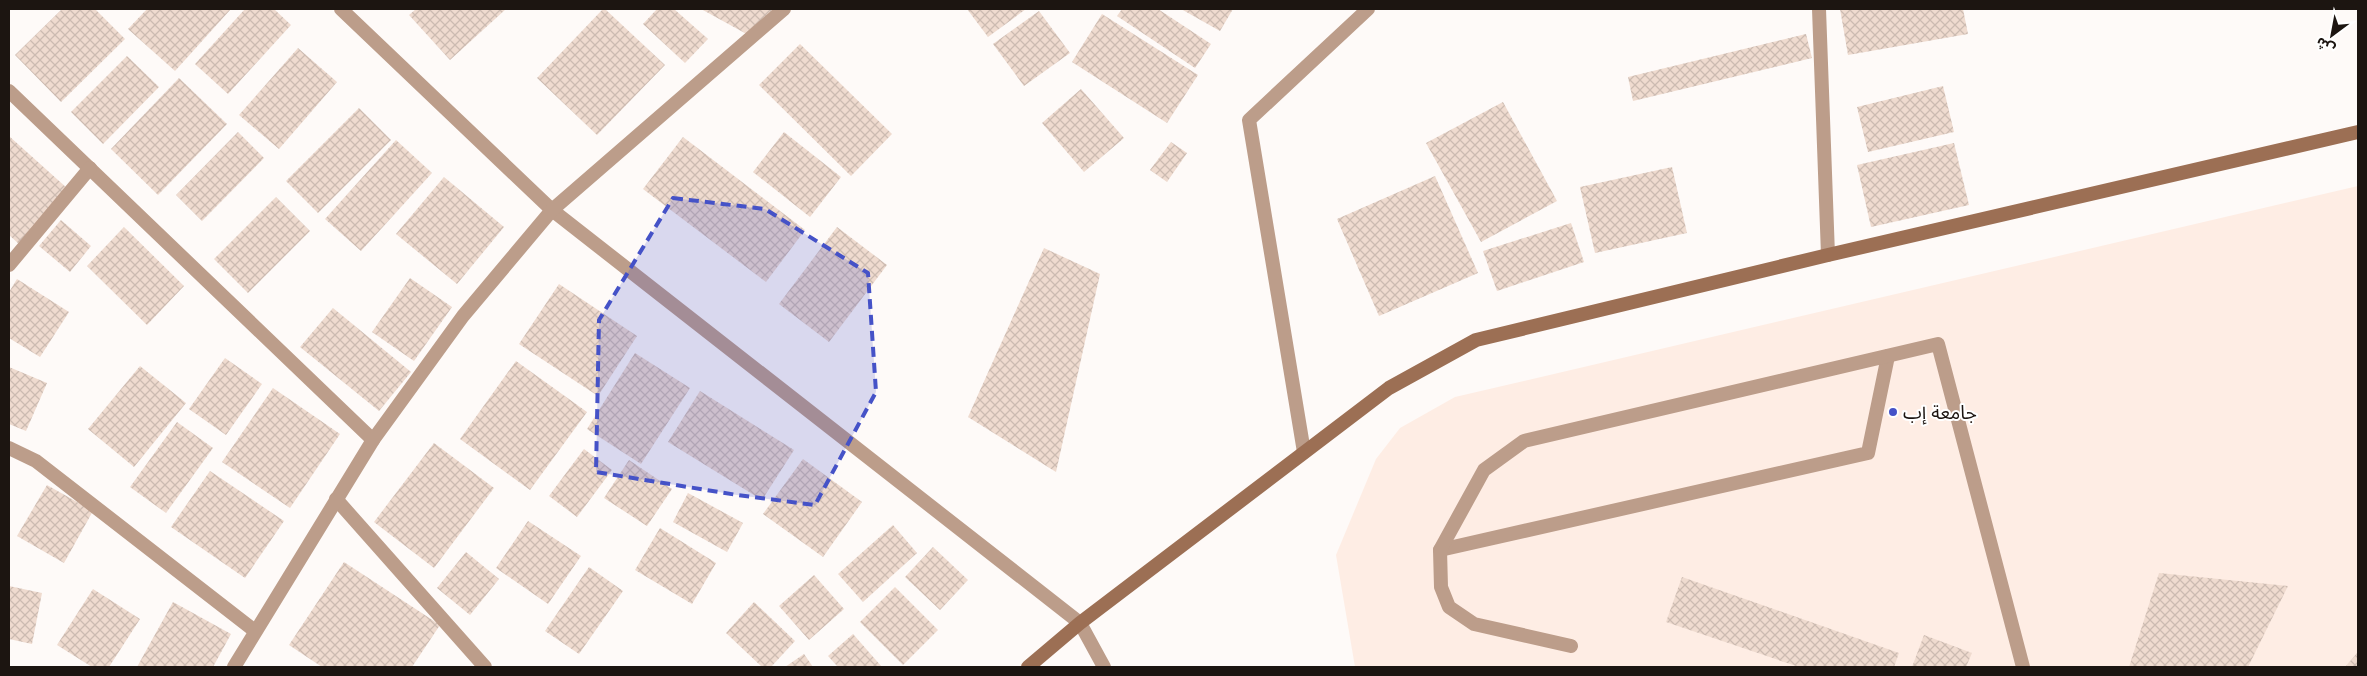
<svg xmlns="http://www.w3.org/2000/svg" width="2367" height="676" viewBox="0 0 2367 676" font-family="'Space Grotesk','Noto Sans Arabic',sans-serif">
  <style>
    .built { fill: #feede4 }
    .building { fill: url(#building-cross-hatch) }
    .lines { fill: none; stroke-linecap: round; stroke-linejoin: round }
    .service { stroke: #bc9d8a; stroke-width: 14 }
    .minor { stroke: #bc9d8a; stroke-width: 14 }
    .secondary { stroke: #9c6f54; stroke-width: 14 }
    .marked { fill: #4552c7; fill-opacity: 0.2; stroke: #4552c7; stroke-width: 4; stroke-dasharray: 10 6; stroke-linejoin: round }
    .poi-dot { fill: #4552c7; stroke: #fff; stroke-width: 2 }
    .labels { text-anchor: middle; stroke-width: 4; stroke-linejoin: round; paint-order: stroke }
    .poi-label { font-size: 19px; fill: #1c1511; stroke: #fff; text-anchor: start }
  </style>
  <defs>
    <pattern id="building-cross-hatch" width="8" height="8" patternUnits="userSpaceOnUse" patternTransform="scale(1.25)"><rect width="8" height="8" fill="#efdbcf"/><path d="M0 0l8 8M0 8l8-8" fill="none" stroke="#ccbbb1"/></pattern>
  </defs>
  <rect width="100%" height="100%" fill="#fefaf8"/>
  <path class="built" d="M2358 186V667H1355L1336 555 1376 459 1400 428 1455 397Z"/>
  <g class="building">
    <path d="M62 9H95L125 39 61 102 15 55Z"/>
    <path d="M147 9H231L175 71 128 29Z"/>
    <path d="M245 9H274L291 25 228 94 195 64Z"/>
    <path d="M416 9H506L450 60 409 15Z"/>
    <path d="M603 9H605L665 65 597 135 537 78Z"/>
    <path d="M657 9H674L708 39 685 63 643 24Z"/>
    <path d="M701 9H792L752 37Z"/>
    <path d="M967 9H1026L988 37Z"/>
    <path d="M1122 9H1158L1211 44 1195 68 1117 16Z"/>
    <path d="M1181 9H1233L1220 31Z"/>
    <path d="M1840 9H1963L1968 34 1848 55Z"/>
    <path d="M1039 11 1070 53 1024 86 993 44Z"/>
    <path d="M1102 14 1198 75 1167 123 1072 62Z"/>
    <path d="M1806 34 1812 58 1633 101 1628 77Z"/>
    <path d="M800 44 892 134 851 176 759 85Z"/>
    <path d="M298 48 337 82 279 149 239 115Z"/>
    <path d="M127 56 159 87 103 144 71 112Z"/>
    <path d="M179 78 227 124 158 195 111 149Z"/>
    <path d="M1943 86 1954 132 1868 152 1857 107Z"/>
    <path d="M1081 89 1124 138 1084 172 1042 123Z"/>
    <path d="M1503 102 1557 201 1481 242 1426 143Z"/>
    <path d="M359 108 391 140 318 213 286 181Z"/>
    <path d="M238 132 264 158 202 221 176 195Z"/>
    <path d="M784 132 841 177 810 217 753 172Z"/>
    <path d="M9 136 68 189 19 244 9 235Z"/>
    <path d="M683 137 805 230 766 282 643 189Z"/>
    <path d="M396 140 432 173 361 251 325 219Z"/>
    <path d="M1171 142 1187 153 1167 182 1150 170Z"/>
    <path d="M1954 143 1969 205 1871 227 1857 165Z"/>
    <path d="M1672 167 1687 233 1595 253 1580 187Z"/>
    <path d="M1435 176 1478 273 1379 316 1337 219Z"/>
    <path d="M444 177 504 227 457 284 396 234Z"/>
    <path d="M276 197 310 231 248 293 214 259Z"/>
    <path d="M61 220 91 246 70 272 39 246Z"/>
    <path d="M1571 223 1584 262 1497 291 1483 251Z"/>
    <path d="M124 227 184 286 147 325 87 266Z"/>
    <path d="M837 227 887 265 829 342 779 304Z"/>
    <path d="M1044 248 1100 274 1056 472 968 417Z"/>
    <path d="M410 278 452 307 414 361 372 332Z"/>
    <path d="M17 279 69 312 40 357 9 338V292Z"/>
    <path d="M559 284 637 336 598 396 519 344Z"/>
    <path d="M333 308 411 372 379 411 300 347Z"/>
    <path d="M635 353 690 388 641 464 587 429Z"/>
    <path d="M225 358 262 384 226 435 189 409Z"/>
    <path d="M516 361 587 412 530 490 460 439Z"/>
    <path d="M140 366 186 403 134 467 88 429Z"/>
    <path d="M9 367 47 383 26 431 9 424Z"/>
    <path d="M273 388 340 434 290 508 222 462Z"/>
    <path d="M700 391 794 450 762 500 668 442Z"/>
    <path d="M177 422 213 448 166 513 130 487Z"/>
    <path d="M434 443 494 488 434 568 374 522Z"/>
    <path d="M584 449 612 470 577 517 549 496Z"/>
    <path d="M803 459 862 502 823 557 763 514Z"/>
    <path d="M629 460 672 489 647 526 604 498Z"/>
    <path d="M210 471 284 521 245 578 171 527Z"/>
    <path d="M47 485 93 511 64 563 17 536Z"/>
    <path d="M688 493 743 523 727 552 673 522Z"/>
    <path d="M528 521 581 556 548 604 496 568Z"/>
    <path d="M893 525 917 553 863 602 838 574Z"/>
    <path d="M660 528 716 563 692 604 635 570Z"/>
    <path d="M933 547 968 580 940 610 905 577Z"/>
    <path d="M466 552 499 579 470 615 437 588Z"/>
    <path d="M344 562 440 625 412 667H322L289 645Z"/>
    <path d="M589 567 623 591 579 654 545 631Z"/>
    <path d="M2159 573 2288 586 2248 667H2129Z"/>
    <path d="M814 575 844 609 809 640 779 606Z"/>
    <path d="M1682 577 1899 653 1894 667H1799L1666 622Z"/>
    <path d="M9 586 42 593 32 644 9 639Z"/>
    <path d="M895 587 938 630 903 665 860 622Z"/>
    <path d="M93 589 140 619 109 667H92L57 645Z"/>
    <path d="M173 602 231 634 213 667H137Z"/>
    <path d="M754 602 795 641 771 667H762L726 633Z"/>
    <path d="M853 634 882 667H838L828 656Z"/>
    <path d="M1924 635 1972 653 1966 667H1912Z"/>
    <path d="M2358 652V667H2345Z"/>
    <path d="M804 654 813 667H785Z"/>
  </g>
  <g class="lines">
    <g class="service">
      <path d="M1440 550 1868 453 1888 356"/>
      <path d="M1080 623 1104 667"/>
      <path d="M1571 646 1474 624 1449 607 1441 587 1440 550 1484 470 1524 441 1938 344 2023 667"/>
    </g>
    <g class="minor">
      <path d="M341 9 552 210 1080 623"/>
      <path d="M1819 9 1828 255"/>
      <path d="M9 91 373 440"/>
      <path d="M9 265 90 168"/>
      <path d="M9 448 36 461 255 631"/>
      <path d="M1304 452 1249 120 1368 9"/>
      <path d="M336 499 485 667"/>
      <path d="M234 667 373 440 463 316 552 210 784 9"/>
    </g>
    <path class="secondary" d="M1028 667 1080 623 1389 388 1476 340 1828 255 2358 132"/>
  </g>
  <path class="marked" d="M673 198 765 209 868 273 876 392 815 505 737 495 596 472 599 320Z"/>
  <circle class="poi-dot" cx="1893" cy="412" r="5"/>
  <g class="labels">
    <g class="poi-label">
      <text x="1903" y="419">جامعة إب</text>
    </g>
  </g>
  <rect width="2367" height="676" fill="none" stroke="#1c1511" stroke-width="20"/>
  <g transform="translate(2332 35) rotate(212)" stroke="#ffffff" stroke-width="4" paint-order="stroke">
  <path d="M0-4L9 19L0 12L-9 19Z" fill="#1c1511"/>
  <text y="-8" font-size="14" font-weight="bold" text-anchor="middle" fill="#1c1511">ش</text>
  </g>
</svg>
